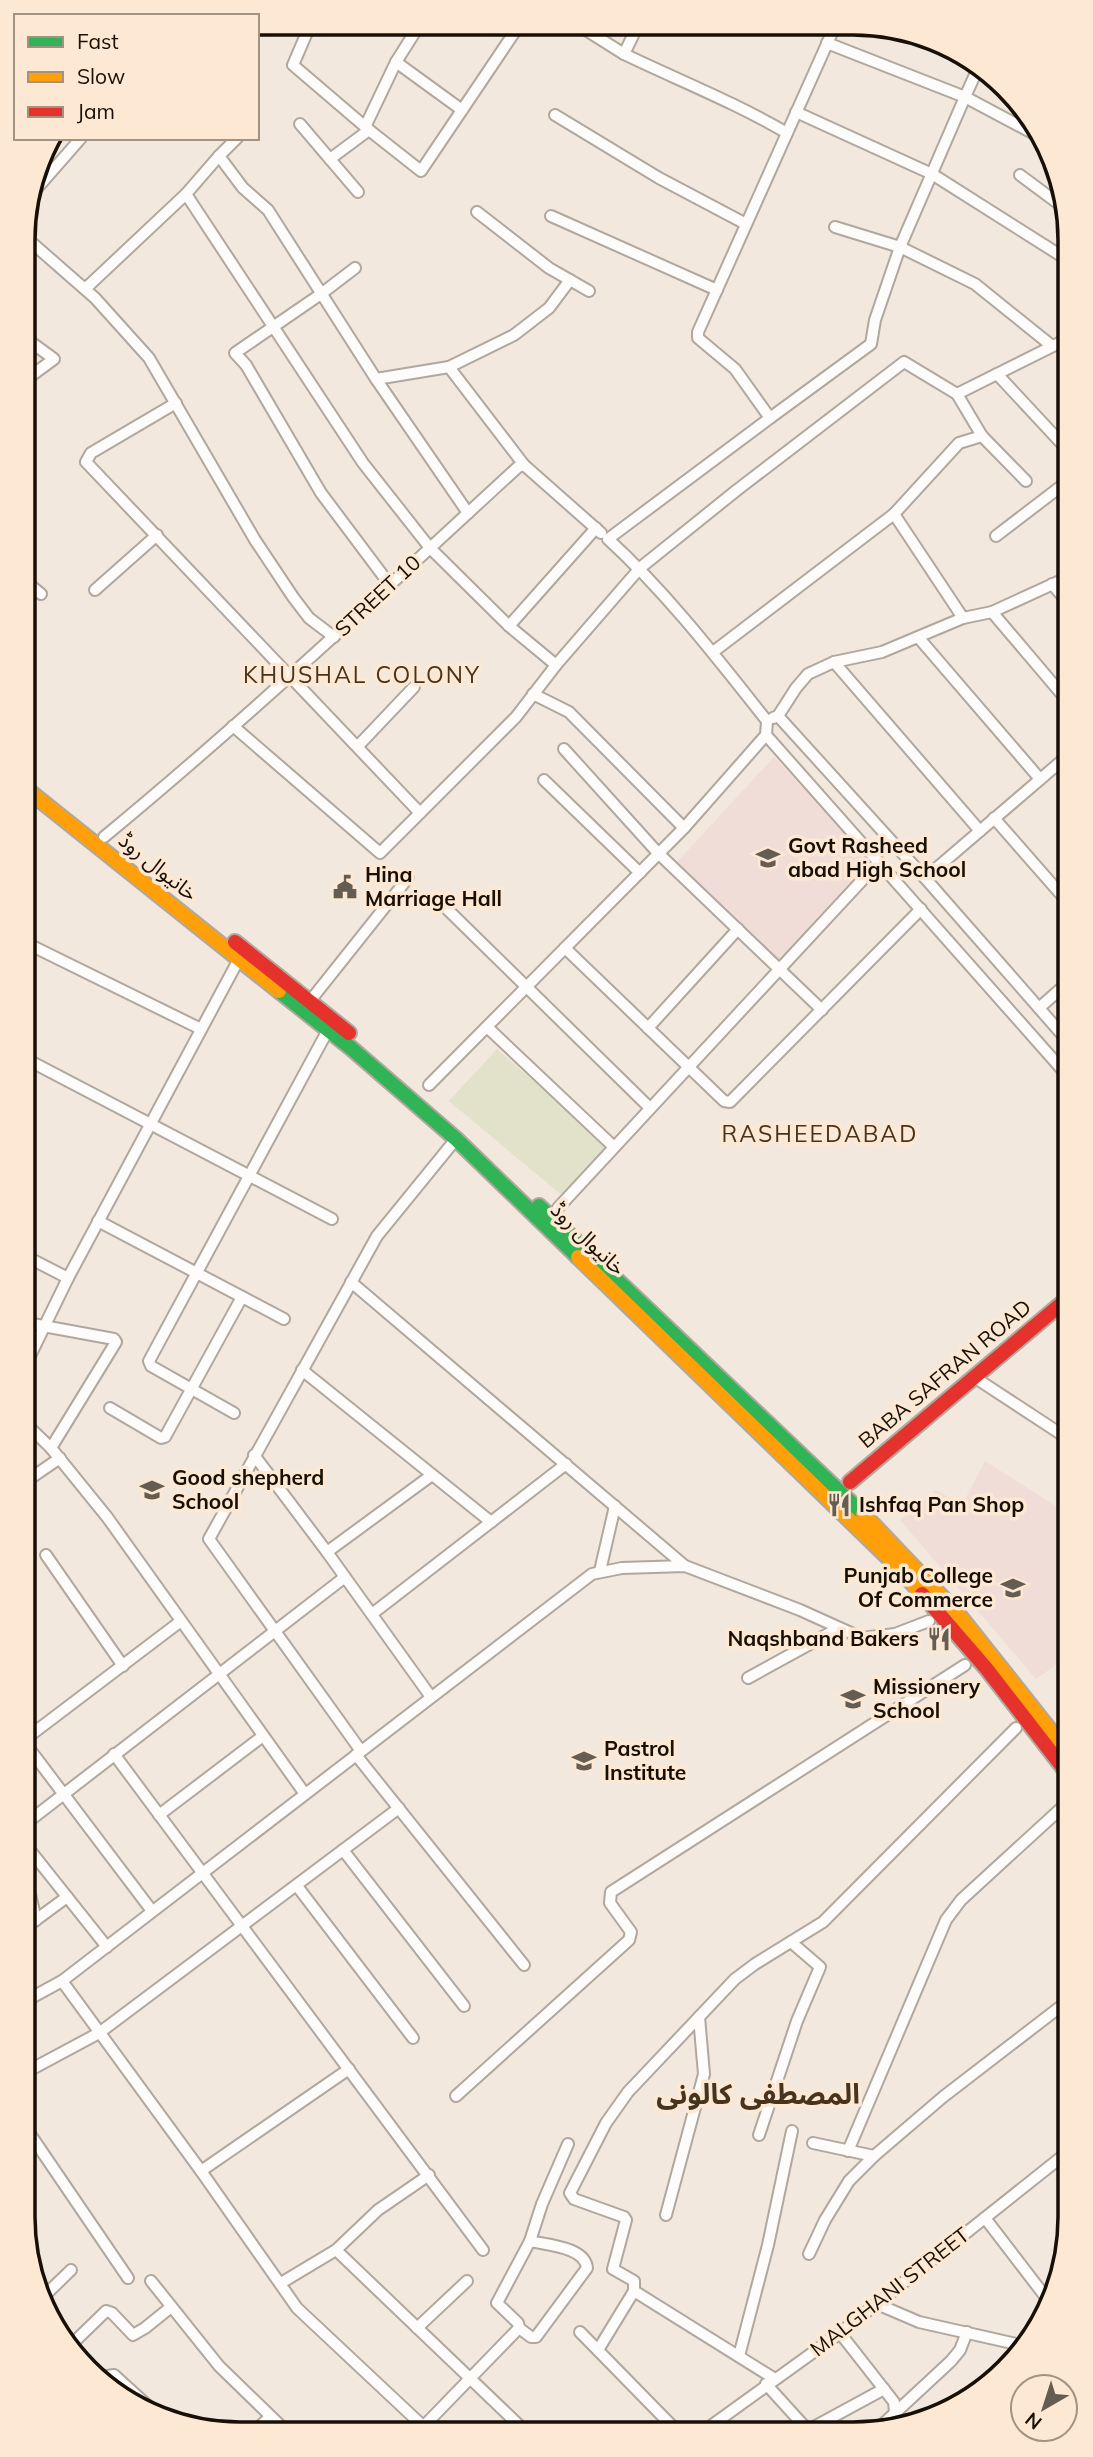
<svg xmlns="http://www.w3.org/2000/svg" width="1093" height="2457" viewBox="0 0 1093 2457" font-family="Mulish,'Noto Sans Arabic',sans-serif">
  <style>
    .education { fill: #f1ddd7 }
    .green { fill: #e2e1c9 }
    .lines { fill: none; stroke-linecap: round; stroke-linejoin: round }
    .street-casing { stroke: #b0a79e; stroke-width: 14 }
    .fast-casing { stroke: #b0a79e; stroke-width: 18 }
    .slow-casing { stroke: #b0a79e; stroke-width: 18 }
    .jam-casing { stroke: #b0a79e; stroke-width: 18 }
    .street { stroke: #fdfcfa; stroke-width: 10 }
    .fast { stroke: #30b455; stroke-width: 14 }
    .slow { stroke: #ff9f0a; stroke-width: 14 }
    .jam { stroke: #e5322d; stroke-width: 14 }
    .labels { text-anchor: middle; stroke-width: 7; stroke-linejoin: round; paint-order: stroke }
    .street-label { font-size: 21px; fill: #181007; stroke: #fde9d3 }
    .poi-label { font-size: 21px; font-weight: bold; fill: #181007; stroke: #fde9d3; text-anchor: start }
    .neighbourhood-label { font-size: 23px; letter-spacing: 2px; fill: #47341e; stroke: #fde9d3 }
    .district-label { font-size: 28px; font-weight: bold; fill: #47341e; stroke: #fde9d3 }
    .rim { fill: none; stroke: #181007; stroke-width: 3.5 }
  </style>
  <rect width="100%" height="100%" fill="#f3e8dd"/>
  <g class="education">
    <path d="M774 757 880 869 787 969 675 864Z"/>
    <path d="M985 1461 1067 1513 1068 1656 1036 1679 900 1520 936 1490 962 1505Z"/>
  </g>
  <path class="green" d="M497 1049 610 1148 563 1196 449 1101Z"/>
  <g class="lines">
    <g class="street-casing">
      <g id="street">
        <path d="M311 23 293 65 369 130 421 171 520 24"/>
        <path d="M578 25 624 54 638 25"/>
        <path d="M624 54C678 80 734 102 787 133"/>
        <path d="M396 62 462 110"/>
        <path d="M978 68 965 97 1042 138"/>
        <path d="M796 112 932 174 1063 257"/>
        <path d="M555 115 659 178 746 224"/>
        <path d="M300 124 358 192"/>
        <path d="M365 127 396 62 420 24"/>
        <path d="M237 138 219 156 243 188 268 210 376 379 449 367 514 335 549 308 570 280"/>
        <path d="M219 156 186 194 363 463 430 548 509 626 596 528"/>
        <path d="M330 159 369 130"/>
        <path d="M1020 175 1063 207"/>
        <path d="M32 194 81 138"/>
        <path d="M477 212 549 268 589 291"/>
        <path d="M551 216 717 290"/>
        <path d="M835 227 900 247 975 284 1052 346"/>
        <path d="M23 235 95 298 149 358 255 540 293 597 309 618 334 637"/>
        <path d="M355 268 321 294 235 353 246 365 321 493 390 585"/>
        <path d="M85 289 186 194"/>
        <path d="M24 337 54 359 24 381"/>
        <path d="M449 367 524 465 601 533"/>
        <path d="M997 374 1064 446"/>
        <path d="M376 379 468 513"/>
        <path d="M957 394 982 436 1026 481"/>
        <path d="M176 403 91 453 86 462 420 813"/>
        <path d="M770 418 871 344 875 320 900 247 965 97 827 43"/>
        <path d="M894 514 959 443 982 436"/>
        <path d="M996 536 1064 484"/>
        <path d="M24 580 41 594"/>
        <path d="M1052 584 1064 598"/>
        <path d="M95 590 157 535"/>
        <path d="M992 612 1065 698"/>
        <path d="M509 626 556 665"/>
        <path d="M918 637 1040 779"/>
        <path d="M713 652 894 514 963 618"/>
        <path d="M834 662 980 831"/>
        <path d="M533 694 569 712 684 828"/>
        <path d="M778 716 925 878 1066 1039"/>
        <path d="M773 718 778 716 796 688 808 674 834 662 882 652 963 618 992 612 1064 579"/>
        <path d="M233 726 380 853 516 717 556 665 640 568 737 490 904 362 957 394 1063 341"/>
        <path d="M766 735 1066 1074"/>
        <path d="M358 746 414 687"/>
        <path d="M564 749 658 853 822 1010"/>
        <path d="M544 780 640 873"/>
        <path d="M994 818 1065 899"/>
        <path d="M104 837C247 719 382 592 518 467L524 465"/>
        <path d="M925 878 1065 758"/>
        <path d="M448 910 650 1108"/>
        <path d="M26 943 201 1029"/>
        <path d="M565 948 724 1101 730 1102 921 909"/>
        <path d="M310 1001 408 878"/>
        <path d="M1039 1008 1065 985"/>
        <path d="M487 1027 614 1147"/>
        <path d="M648 1028 738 929"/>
        <path d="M26 1059 332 1219"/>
        <path d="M429 1085 684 828 766 735 767 721C717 658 668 594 608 539L770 418 735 369 698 338V332L835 26"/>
        <path d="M558 1208 879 862"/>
        <path d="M98 1221 284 1319"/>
        <path d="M27 1257 68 1278"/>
        <path d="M351 1282 685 1566"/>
        <path d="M27 1323 114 1339 116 1342 51 1448"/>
        <path d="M27 1362 68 1278 239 959"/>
        <path d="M302 1370 491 1522"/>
        <path d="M974 1377 1067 1438"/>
        <path d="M110 1408 161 1438 165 1437 242 1297"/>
        <path d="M234 1413 151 1366 149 1361 328 1030"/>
        <path d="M27 1425 51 1448 107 1517 305 1794"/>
        <path d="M254 1455 327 1552 431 1697"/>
        <path d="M28 1480 60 1458"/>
        <path d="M327 1552 432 1475"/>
        <path d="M46 1555 123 1666"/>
        <path d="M600 1571 615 1506"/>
        <path d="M372 1614 566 1464"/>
        <path d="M748 1678 839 1628"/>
        <path d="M28 1737 181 1621"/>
        <path d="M28 1747 152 1911"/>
        <path d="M361 1751 209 1539 377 1236 456 1139"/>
        <path d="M114 1754 483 2250"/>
        <path d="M356 1755 524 1965"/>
        <path d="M159 1815 263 1736"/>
        <path d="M29 1821 345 1577"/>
        <path d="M29 1849 107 1947"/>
        <path d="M343 1850 464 2006"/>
        <path d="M297 1886 413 2038"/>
        <path d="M29 1890 36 1920"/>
        <path d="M29 1925 67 1897"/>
        <path d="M62 1981 201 2171 297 2308 426 2429"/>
        <path d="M29 1999 62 1981 592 1574 622 1568 685 1566 800 1610 862 1638 895 1634 929 1621"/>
        <path d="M30 2070 99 2033 399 1808"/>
        <path d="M456 2096 629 1940 631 1932 610 1903 611 1892 965 1665"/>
        <path d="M30 2134 128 2278"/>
        <path d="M759 2135 797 2021 820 1967 791 1942"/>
        <path d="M813 2143 874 2156"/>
        <path d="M848 2151 946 1920 961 1900 1068 1802"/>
        <path d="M201 2171 349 2069"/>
        <path d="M666 2215 704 2074 699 2017"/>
        <path d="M985 2218 1051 2304"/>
        <path d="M336 2250 523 2429"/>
        <path d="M809 2254 825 2220 849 2181 874 2156 943 2097 1069 2000"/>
        <path d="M151 2281 219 2366 285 2430"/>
        <path d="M281 2283 336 2250 378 2210 429 2175"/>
        <path d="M634 2291 775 2379"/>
        <path d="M41 2299 71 2270"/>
        <path d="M877 2304 919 2322 1025 2346"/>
        <path d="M417 2328 467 2281"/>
        <path d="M519 2328 531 2337H536L587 2268C585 2247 547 2245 530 2241"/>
        <path d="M580 2332 674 2428"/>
        <path d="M840 2333 894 2402 895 2412"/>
        <path d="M69 2347 106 2311 112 2313 133 2335 145 2328 171 2307"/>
        <path d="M598 2350 634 2291V2281L613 2269 626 2220 624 2217 574 2199 570 2193 606 2123 628 2092 735 1979 755 1964 823 1922 1016 1728"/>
        <path d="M739 2356 768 2245 792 2131"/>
        <path d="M95 2378 114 2375 147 2405"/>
        <path d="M766 2384 805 2427"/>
        <path d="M814 2427 884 2389"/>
        <path d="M880 2427 951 2361 960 2350 967 2332"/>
        <path d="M708 2428 840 2333 1069 2151"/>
        <path d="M421 2429 519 2328 518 2323 497 2303 530 2241 542 2204 568 2144"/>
        <path d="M256 2430 270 2417"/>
      </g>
    </g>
    <g class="fast-casing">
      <g id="fast">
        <path d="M279 991 351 1048 456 1139 578 1257"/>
        <path d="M539 1206 863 1514"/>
      </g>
    </g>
    <g class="slow-casing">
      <g id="slow">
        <path d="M25 788 279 991"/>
        <path d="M578 1257 897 1566 922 1594"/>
        <path d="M863 1514 958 1614 1068 1753"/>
      </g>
    </g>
    <g class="jam-casing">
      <g id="jam">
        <path d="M235 942 349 1033"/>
        <path d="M850 1482 1067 1299"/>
        <path d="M922 1594 986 1668 1068 1774"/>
      </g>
    </g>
    <use href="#street" class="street"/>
    <use href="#fast" class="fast"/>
    <use href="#slow" class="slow"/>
    <use href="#jam" class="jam"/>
  </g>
  <defs>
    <g id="school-bare" transform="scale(1.89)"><path d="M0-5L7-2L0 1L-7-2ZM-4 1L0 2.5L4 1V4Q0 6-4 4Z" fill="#655c52" stroke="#fde9d3" stroke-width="2.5" paint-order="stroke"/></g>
    <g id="civic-bare" transform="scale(1.89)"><path d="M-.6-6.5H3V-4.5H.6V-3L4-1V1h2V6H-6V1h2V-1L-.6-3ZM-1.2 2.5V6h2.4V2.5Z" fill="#655c52" stroke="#fde9d3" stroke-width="2.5" paint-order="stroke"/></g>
    <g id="restaurant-bare" transform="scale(1.89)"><path d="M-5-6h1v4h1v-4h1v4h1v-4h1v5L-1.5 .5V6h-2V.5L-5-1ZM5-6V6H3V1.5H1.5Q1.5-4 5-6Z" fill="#655c52" stroke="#fde9d3" stroke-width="2.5" paint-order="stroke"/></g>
    <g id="university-bare" transform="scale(1.89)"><path d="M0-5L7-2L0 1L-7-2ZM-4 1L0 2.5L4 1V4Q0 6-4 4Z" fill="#655c52" stroke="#fde9d3" stroke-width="2.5" paint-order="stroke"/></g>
  </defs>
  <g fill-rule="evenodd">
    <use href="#school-bare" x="768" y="858"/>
    <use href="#civic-bare" x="345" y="887"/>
    <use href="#school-bare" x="152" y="1490"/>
    <use href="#restaurant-bare" x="839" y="1505"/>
    <use href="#university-bare" x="1013" y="1588"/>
    <use href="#restaurant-bare" x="939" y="1639"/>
    <use href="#school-bare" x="853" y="1699"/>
    <use href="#school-bare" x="584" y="1761"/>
  </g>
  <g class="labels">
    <g class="street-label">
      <text transform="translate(378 596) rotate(-43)" y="7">STREET 10</text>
      <text transform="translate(158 867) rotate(39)" y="7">خانیوال روڈ</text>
      <text transform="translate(588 1239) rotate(44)" y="7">خانیوال روڈ</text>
      <text transform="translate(945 1374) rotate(-40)" y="7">BABA SAFRAN ROAD</text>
      <text transform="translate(890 2292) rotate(-38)" y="7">MALGHANI STREET</text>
    </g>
    <g class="poi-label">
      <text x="788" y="853">Govt Rasheed<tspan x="788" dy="24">abad High School</tspan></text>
      <text x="365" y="882">Hina<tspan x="365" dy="24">Marriage Hall</tspan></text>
      <text x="172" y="1485">Good shepherd<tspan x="172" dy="24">School</tspan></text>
      <text x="859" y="1512">Ishfaq Pan Shop</text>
      <text x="993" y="1583" text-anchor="end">Punjab College<tspan x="993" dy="24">Of Commerce</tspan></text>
      <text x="919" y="1646" text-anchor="end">Naqshband Bakers</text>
      <text x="873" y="1694">Missionery<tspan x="873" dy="24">School</tspan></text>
      <text x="604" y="1756">Pastrol<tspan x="604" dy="24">Institute</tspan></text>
    </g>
    <g class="neighbourhood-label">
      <text x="362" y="683">KHUSHAL COLONY</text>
      <text x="820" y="1142">RASHEEDABAD</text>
    </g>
    <g class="district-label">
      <text x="758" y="2104">المصطفی کالونی</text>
    </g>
  </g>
  <path d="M0 0H1093V2457H0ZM240 35H853A205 205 0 0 1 1058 240V2217A205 205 0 0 1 853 2422H240A205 205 0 0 1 35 2217V240A205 205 0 0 1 240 35Z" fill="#fde9d3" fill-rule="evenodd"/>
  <path class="rim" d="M240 35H853A205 205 0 0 1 1058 240V2217A205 205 0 0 1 853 2422H240A205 205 0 0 1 35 2217V240A205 205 0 0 1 240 35Z"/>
  <rect x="14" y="14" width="245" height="126" fill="#fde9d3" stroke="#a19281" stroke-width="2"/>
  <rect x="28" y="37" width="35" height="10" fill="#30b455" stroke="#a19281" stroke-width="2"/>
  <text x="77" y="49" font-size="21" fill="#181007">Fast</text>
  <rect x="28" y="72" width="35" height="10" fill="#ff9f0a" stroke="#a19281" stroke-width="2"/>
  <text x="77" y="84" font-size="21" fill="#181007">Slow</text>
  <rect x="28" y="107" width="35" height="10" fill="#e5322d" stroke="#a19281" stroke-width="2"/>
  <text x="77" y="119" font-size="21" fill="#181007">Jam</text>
  <g transform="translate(1044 2408) rotate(219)"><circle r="33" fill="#fde9d3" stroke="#a19281" stroke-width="2"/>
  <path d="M0-5L12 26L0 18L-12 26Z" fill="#655c52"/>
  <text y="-10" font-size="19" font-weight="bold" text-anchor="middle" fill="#181007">N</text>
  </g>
</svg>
